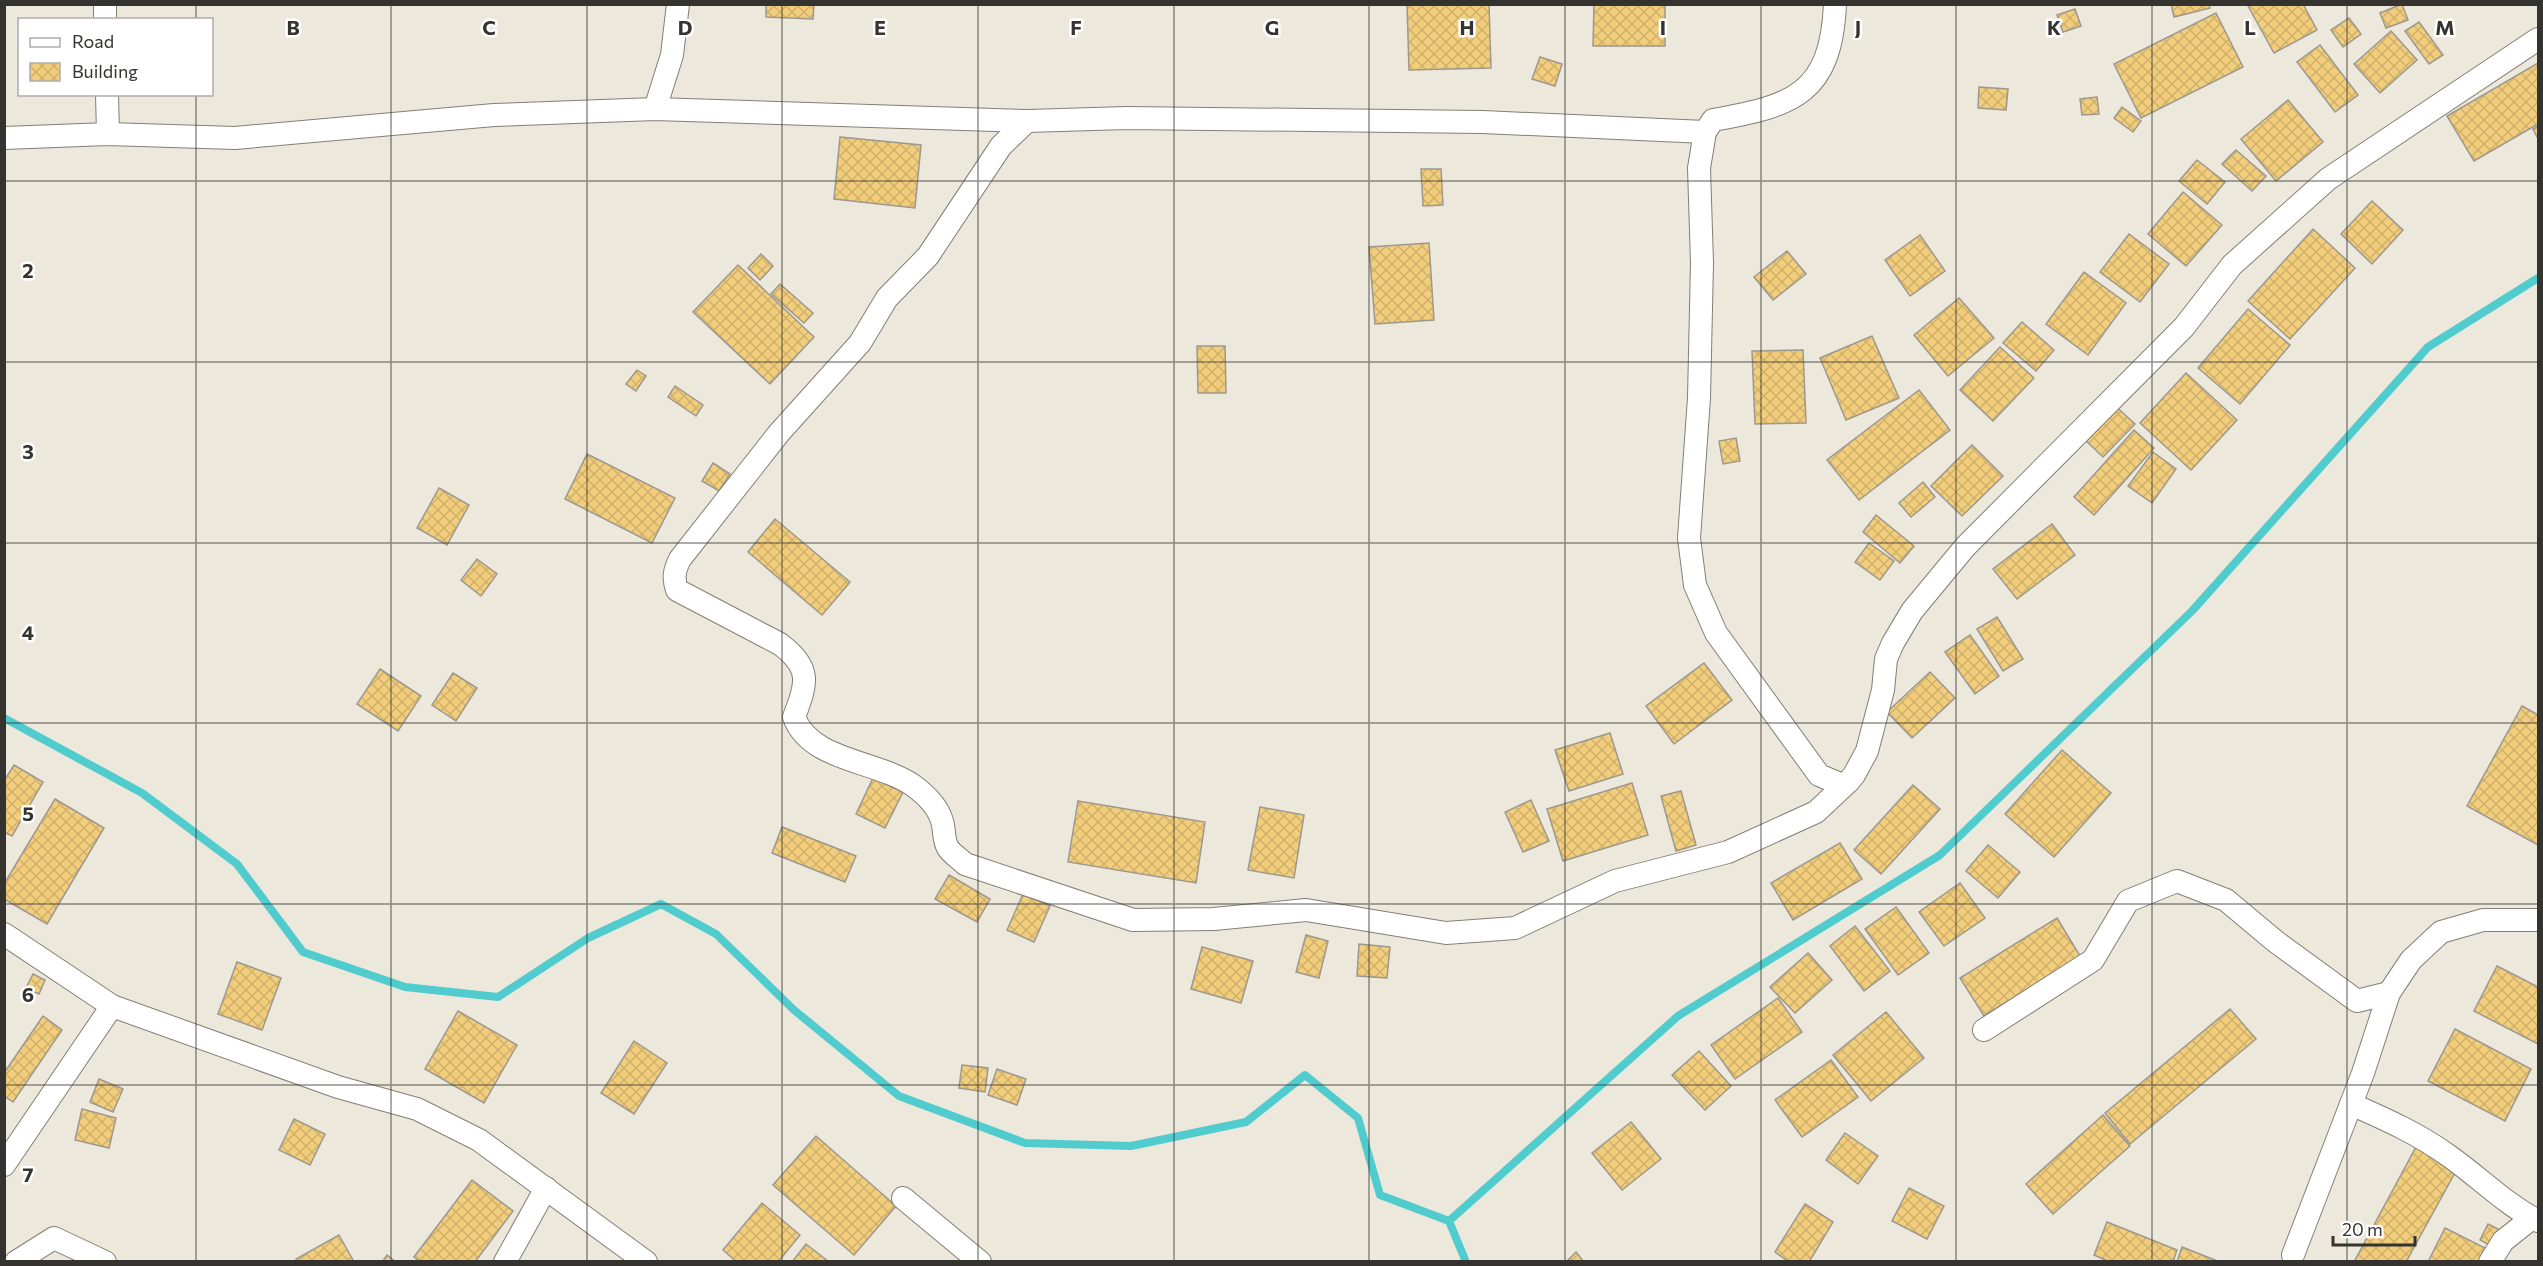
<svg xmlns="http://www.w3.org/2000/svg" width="2543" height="1266" viewBox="0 0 2543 1266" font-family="Commissioner,sans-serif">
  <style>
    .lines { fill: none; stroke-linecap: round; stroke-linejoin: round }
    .stream { stroke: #50ccce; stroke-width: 8 }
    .building { fill: url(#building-cross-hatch); stroke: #9d988e; stroke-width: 1.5 }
    .minor-casing { stroke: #847f75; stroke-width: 24 }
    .minor { stroke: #fff; stroke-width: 22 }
    .grid { fill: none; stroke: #35332f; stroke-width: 1.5; stroke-opacity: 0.55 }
    .grid-label { font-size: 20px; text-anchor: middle; font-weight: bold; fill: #35332f; stroke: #fff; stroke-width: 5; stroke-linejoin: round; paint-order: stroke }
  </style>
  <defs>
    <pattern id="building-cross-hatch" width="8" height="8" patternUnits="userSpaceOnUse" patternTransform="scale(1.5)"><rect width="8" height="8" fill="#f2ce7c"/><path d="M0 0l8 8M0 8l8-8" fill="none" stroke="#d0b16c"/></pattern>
  </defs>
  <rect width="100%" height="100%" fill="#ede8dc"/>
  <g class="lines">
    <g class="stream">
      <path d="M4 718 142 793 237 864 303 952 405 987 498 997 588 938 661 904 716 934 794 1010 899 1096 1025 1143 1131 1146 1246 1122 1305 1075 1358 1118 1380 1195 1449 1221 1466 1262"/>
      <path d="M1449 1221 1678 1016 1940 855 2192 611 2428 347 2538 278"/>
    </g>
  </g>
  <g class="building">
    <path d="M766 4H814L813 19 766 17Z"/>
    <path d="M1407 4H1489L1491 68 1409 70Z"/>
    <path d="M1594 4H1665V46H1593Z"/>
    <path d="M2171 4H2209L2210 8 2174 17Z"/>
    <path d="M2247 4H2303L2317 30 2274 53Z"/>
    <path d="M2402 4 2408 20 2386 28 2380 13Z"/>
    <path d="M2075 9 2081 26 2063 32 2057 15Z"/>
    <path d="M2216 13 2243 67 2141 118 2114 64Z"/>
    <path d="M2349 18 2361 34 2343 47 2331 30Z"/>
    <path d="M2419 22 2443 55 2429 64 2405 31Z"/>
    <path d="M2391 31 2417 60 2380 93 2354 64Z"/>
    <path d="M2320 45 2358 95 2335 112 2297 62Z"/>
    <path d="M1540 57 1562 64 1555 86 1532 79Z"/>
    <path d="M2538 63V124L2474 161 2447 116Z"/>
    <path d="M1979 87 2008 89 2006 110 1978 108Z"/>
    <path d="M2097 97 2099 114 2082 115 2080 99Z"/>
    <path d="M2288 100 2323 142 2276 181 2241 139Z"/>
    <path d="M2122 107 2141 121 2133 132 2114 118Z"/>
    <path d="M2538 126V139L2533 129Z"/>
    <path d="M840 137 921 145 915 208 834 199Z"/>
    <path d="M2236 150 2266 176 2252 191 2222 164Z"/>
    <path d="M2197 160 2225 182 2207 204 2179 181Z"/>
    <path d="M1421 169H1441L1443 205 1423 206Z"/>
    <path d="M2183 192 2222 225 2186 266 2148 234Z"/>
    <path d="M2372 201 2403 230 2372 264 2341 234Z"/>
    <path d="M2313 229 2355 268 2290 339 2248 301Z"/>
    <path d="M2129 234 2169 264 2140 302 2100 272Z"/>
    <path d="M1920 235 1945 271 1910 296 1885 260Z"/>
    <path d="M1429 243 1434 320 1375 324 1369 247Z"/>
    <path d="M1787 251 1806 274 1773 300 1754 277Z"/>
    <path d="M761 254 773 266 760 280 748 268Z"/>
    <path d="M738 265 814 337 770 384 693 312Z"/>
    <path d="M2084 272 2126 303 2088 355 2046 324Z"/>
    <path d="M780 284 813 313 804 323 771 294Z"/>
    <path d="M1959 298 1994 338 1948 376 1914 335Z"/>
    <path d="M2248 309 2290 345 2240 404 2198 368Z"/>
    <path d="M2022 322 2054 350 2036 371 2003 343Z"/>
    <path d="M1872 336 1899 398 1846 420 1820 358Z"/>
    <path d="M1197 346H1225L1226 393H1198Z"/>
    <path d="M2000 347 2034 378 1993 421 1960 390Z"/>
    <path d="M1803 350 1806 423 1755 424 1752 351Z"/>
    <path d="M637 370 646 376 636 391 626 384Z"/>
    <path d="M2186 373 2237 420 2191 470 2140 423Z"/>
    <path d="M675 386 703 405 696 416 668 397Z"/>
    <path d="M1919 390 1950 430 1859 500 1827 460Z"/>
    <path d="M2111 402 2135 424 2103 457 2080 435Z"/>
    <path d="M2134 430 2154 448 2094 515 2074 497Z"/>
    <path d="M1736 438 1740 461 1723 464 1719 441Z"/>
    <path d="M1972 445 2003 476 1962 516 1931 486Z"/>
    <path d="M2153 452 2176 469 2152 503 2128 486Z"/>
    <path d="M587 454 675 498 652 543 565 499Z"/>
    <path d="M713 463 730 474 719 491 702 481Z"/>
    <path d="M1923 482 1935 497 1911 517 1899 503Z"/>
    <path d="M439 488 469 505 447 545 417 528Z"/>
    <path d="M1876 515 1914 546 1900 563 1863 532Z"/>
    <path d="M775 519 850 582 822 615 748 552Z"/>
    <path d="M2052 524 2075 555 2017 599 1993 569Z"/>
    <path d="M1869 543 1894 561 1880 580 1855 562Z"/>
    <path d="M477 559 497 574 481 596 461 580Z"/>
    <path d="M1997 617 2023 659 2003 671 1977 629Z"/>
    <path d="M1970 635 1999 676 1975 694 1945 652Z"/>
    <path d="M1704 663 1732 700 1674 744 1646 706Z"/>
    <path d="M380 669 421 696 398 731 357 704Z"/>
    <path d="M1930 672 1955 698 1912 738 1887 712Z"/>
    <path d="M453 673 477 688 456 721 432 705Z"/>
    <path d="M2522 706 2538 715V845L2467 806Z"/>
    <path d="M1610 733 1623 774 1569 791 1555 750Z"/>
    <path d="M2062 750 2111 793 2054 857 2005 814Z"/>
    <path d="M14 765 43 782 12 836 4 832V781Z"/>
    <path d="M873 778 903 792 885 828 856 814Z"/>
    <path d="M1632 783 1648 835 1563 861 1547 809Z"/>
    <path d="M1913 785 1940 809 1881 874 1854 850Z"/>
    <path d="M1681 791 1696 845 1676 851 1661 796Z"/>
    <path d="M55 799 104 828 47 924 4 899V884Z"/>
    <path d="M1531 800 1549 841 1523 852 1505 812Z"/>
    <path d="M1078 801 1205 822 1196 883 1068 862Z"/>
    <path d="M1260 807 1304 815 1294 878 1248 870Z"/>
    <path d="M782 827 856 856 845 882 772 853Z"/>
    <path d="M1840 843 1862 879 1793 920 1771 883Z"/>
    <path d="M1988 845 2020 872 1998 898 1966 871Z"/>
    <path d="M949 875 990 899 977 922 935 899Z"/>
    <path d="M1960 883 1985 918 1944 946 1919 912Z"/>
    <path d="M1023 894 1050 906 1034 942 1007 930Z"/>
    <path d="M1896 907 1929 953 1898 975 1865 929Z"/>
    <path d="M2057 918 2080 956 1984 1016 1960 978Z"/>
    <path d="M1855 926 1890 971 1864 991 1830 946Z"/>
    <path d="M1306 935 1328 941 1319 978 1296 972Z"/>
    <path d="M1359 944 1390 947 1387 978 1357 976Z"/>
    <path d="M1202 947 1253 961 1241 1003 1191 989Z"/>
    <path d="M1808 953 1832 980 1795 1013 1770 987Z"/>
    <path d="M237 962 281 978 262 1030 218 1014Z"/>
    <path d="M2497 966 2538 987V1044L2474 1011Z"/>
    <path d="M33 974 45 980 39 994 26 988Z"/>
    <path d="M1778 998 1802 1032 1735 1079 1711 1045Z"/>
    <path d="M2230 1009 2256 1039 2130 1144 2105 1113Z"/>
    <path d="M458 1011 517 1045 484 1103 425 1069Z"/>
    <path d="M1886 1012 1924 1058 1871 1101 1833 1055Z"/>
    <path d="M43 1016 62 1030 13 1102 4 1096V1073Z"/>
    <path d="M2455 1029 2531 1069 2505 1121 2428 1081Z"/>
    <path d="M634 1041 667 1063 634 1114 601 1093Z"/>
    <path d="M1699 1051 1731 1086 1705 1110 1672 1075Z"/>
    <path d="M1831 1060 1858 1097 1802 1137 1775 1100Z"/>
    <path d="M962 1065 988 1068 985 1092 959 1088Z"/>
    <path d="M997 1069 1026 1079 1017 1105 988 1095Z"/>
    <path d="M99 1079 123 1089 113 1112 90 1102Z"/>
    <path d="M82 1109 116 1118 109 1148 75 1140Z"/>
    <path d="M2103 1115 2130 1146 2053 1214 2026 1184Z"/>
    <path d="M294 1119 325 1134 310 1165 279 1150Z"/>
    <path d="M1631 1122 1661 1159 1622 1190 1592 1153Z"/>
    <path d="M1845 1133 1878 1156 1858 1184 1826 1160Z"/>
    <path d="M816 1136 896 1206 854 1255 773 1185Z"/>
    <path d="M2416 1147 2457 1169 2406 1262H2354Z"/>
    <path d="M472 1180 513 1211 475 1262H420L414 1257Z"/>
    <path d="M1909 1188 1944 1206 1927 1239 1892 1221Z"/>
    <path d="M762 1203 800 1235 778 1262H737L723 1250Z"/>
    <path d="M1805 1204 1833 1222 1809 1262H1789L1775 1252Z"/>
    <path d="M2107 1222 2177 1250 2173 1262H2110L2094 1255Z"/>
    <path d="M2488 1224 2502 1231 2493 1247 2480 1240Z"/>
    <path d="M2445 1228 2487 1249 2481 1262H2428Z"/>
    <path d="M339 1235 354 1262H297L296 1259Z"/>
    <path d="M806 1244 829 1262H792Z"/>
    <path d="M2182 1247 2220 1262H2177Z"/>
    <path d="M1576 1252 1584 1262H1566Z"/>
    <path d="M387 1255 396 1262H382Z"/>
  </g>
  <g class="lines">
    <g class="minor-casing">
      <g id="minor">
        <path d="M105 4V20"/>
        <path d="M107 94 108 134"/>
        <path d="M655 109 672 55 678 4"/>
        <path d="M1027 121 1001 146 928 256 887 298 860 343 779 433 680 559C674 571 673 578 677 590L780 644C812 668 807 683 794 717 811 762 877 760 914 786 926 795 938 807 942 821 945 830 943 840 948 848 952 854 960 859 965 864L1133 920 1214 919 1306 910 1446 933 1515 928 1615 881 1728 852 1816 812 1848 782"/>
        <path d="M1705 132 1699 168 1702 263 1699 398 1689 538 1695 585 1716 633 1819 775 1840 784 1848 782 1854 775 1867 751 1883 690 1886 659 1893 643 1912 611 1965 547 2184 327 2232 265 2328 179 2538 39"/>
        <path d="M4 138 108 134 235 138 494 115 655 109 1027 121 1127 118 1483 122 1705 132 1713 120C1792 106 1831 95 1835 4"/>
        <path d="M4 934 112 1006 4 1165"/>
        <path d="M112 1006 338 1087 417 1109 479 1140 646 1262"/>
        <path d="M1984 1030 2093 960 2128 901 2177 881 2226 900 2275 941 2357 1001 2389 993"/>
        <path d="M2351 1104C2385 1119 2419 1134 2449 1156 2479 1177 2505 1204 2538 1221"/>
        <path d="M903 1198 980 1262"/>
        <path d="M2293 1255 2363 1073 2389 993 2411 960 2441 932 2483 920H2538"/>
        <path d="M16 1262 54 1238 105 1262"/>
        <path d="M505 1262 546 1188"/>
        <path d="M2490 1262 2503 1241 2532 1218"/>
      </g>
    </g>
    <use href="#minor" class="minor"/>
  </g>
  <path class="grid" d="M196 4V20M391 4V1262M587 4V1262M782 4V1262M978 4V1262M1174 4V1262M1369 4V1262M1565 4V1262M1761 4V1262M1956 4V1262M2152 4V1262M2347 4V1262M196 94V1262M4 181H2538M4 362H2538M4 543H2538M4 723H2538M4 904H2538M4 1085H2538"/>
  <g class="grid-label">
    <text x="293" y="35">B</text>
    <text x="489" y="35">C</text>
    <text x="685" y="35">D</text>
    <text x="880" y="35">E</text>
    <text x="1076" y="35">F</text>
    <text x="1272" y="35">G</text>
    <text x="1467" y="35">H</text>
    <text x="1663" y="35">I</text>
    <text x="1858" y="35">J</text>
    <text x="2054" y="35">K</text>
    <text x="2250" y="35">L</text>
    <text x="2445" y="35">M</text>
    <text x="28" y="278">2</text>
    <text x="28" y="459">3</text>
    <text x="28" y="640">4</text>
    <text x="28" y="821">5</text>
    <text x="28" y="1002">6</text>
    <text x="28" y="1182">7</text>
  </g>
  <rect width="2543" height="1266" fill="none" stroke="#35332f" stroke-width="12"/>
  <rect x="18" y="18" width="195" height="78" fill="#ffffff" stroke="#aeadac" stroke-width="1.5"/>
  <rect x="30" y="38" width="30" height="9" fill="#ffffff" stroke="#aeadac" stroke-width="1.5"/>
  <text x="72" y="48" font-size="18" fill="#35332f">Road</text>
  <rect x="30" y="63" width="30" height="18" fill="url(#building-cross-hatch)" stroke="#aeadac" stroke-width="1.5"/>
  <text x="72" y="78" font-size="18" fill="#35332f">Building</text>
  <path d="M2333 1236v9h82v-9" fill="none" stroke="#35332f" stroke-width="3"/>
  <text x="2342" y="1236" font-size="18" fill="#35332f" stroke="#ffffff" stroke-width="4.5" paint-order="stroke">20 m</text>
</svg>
